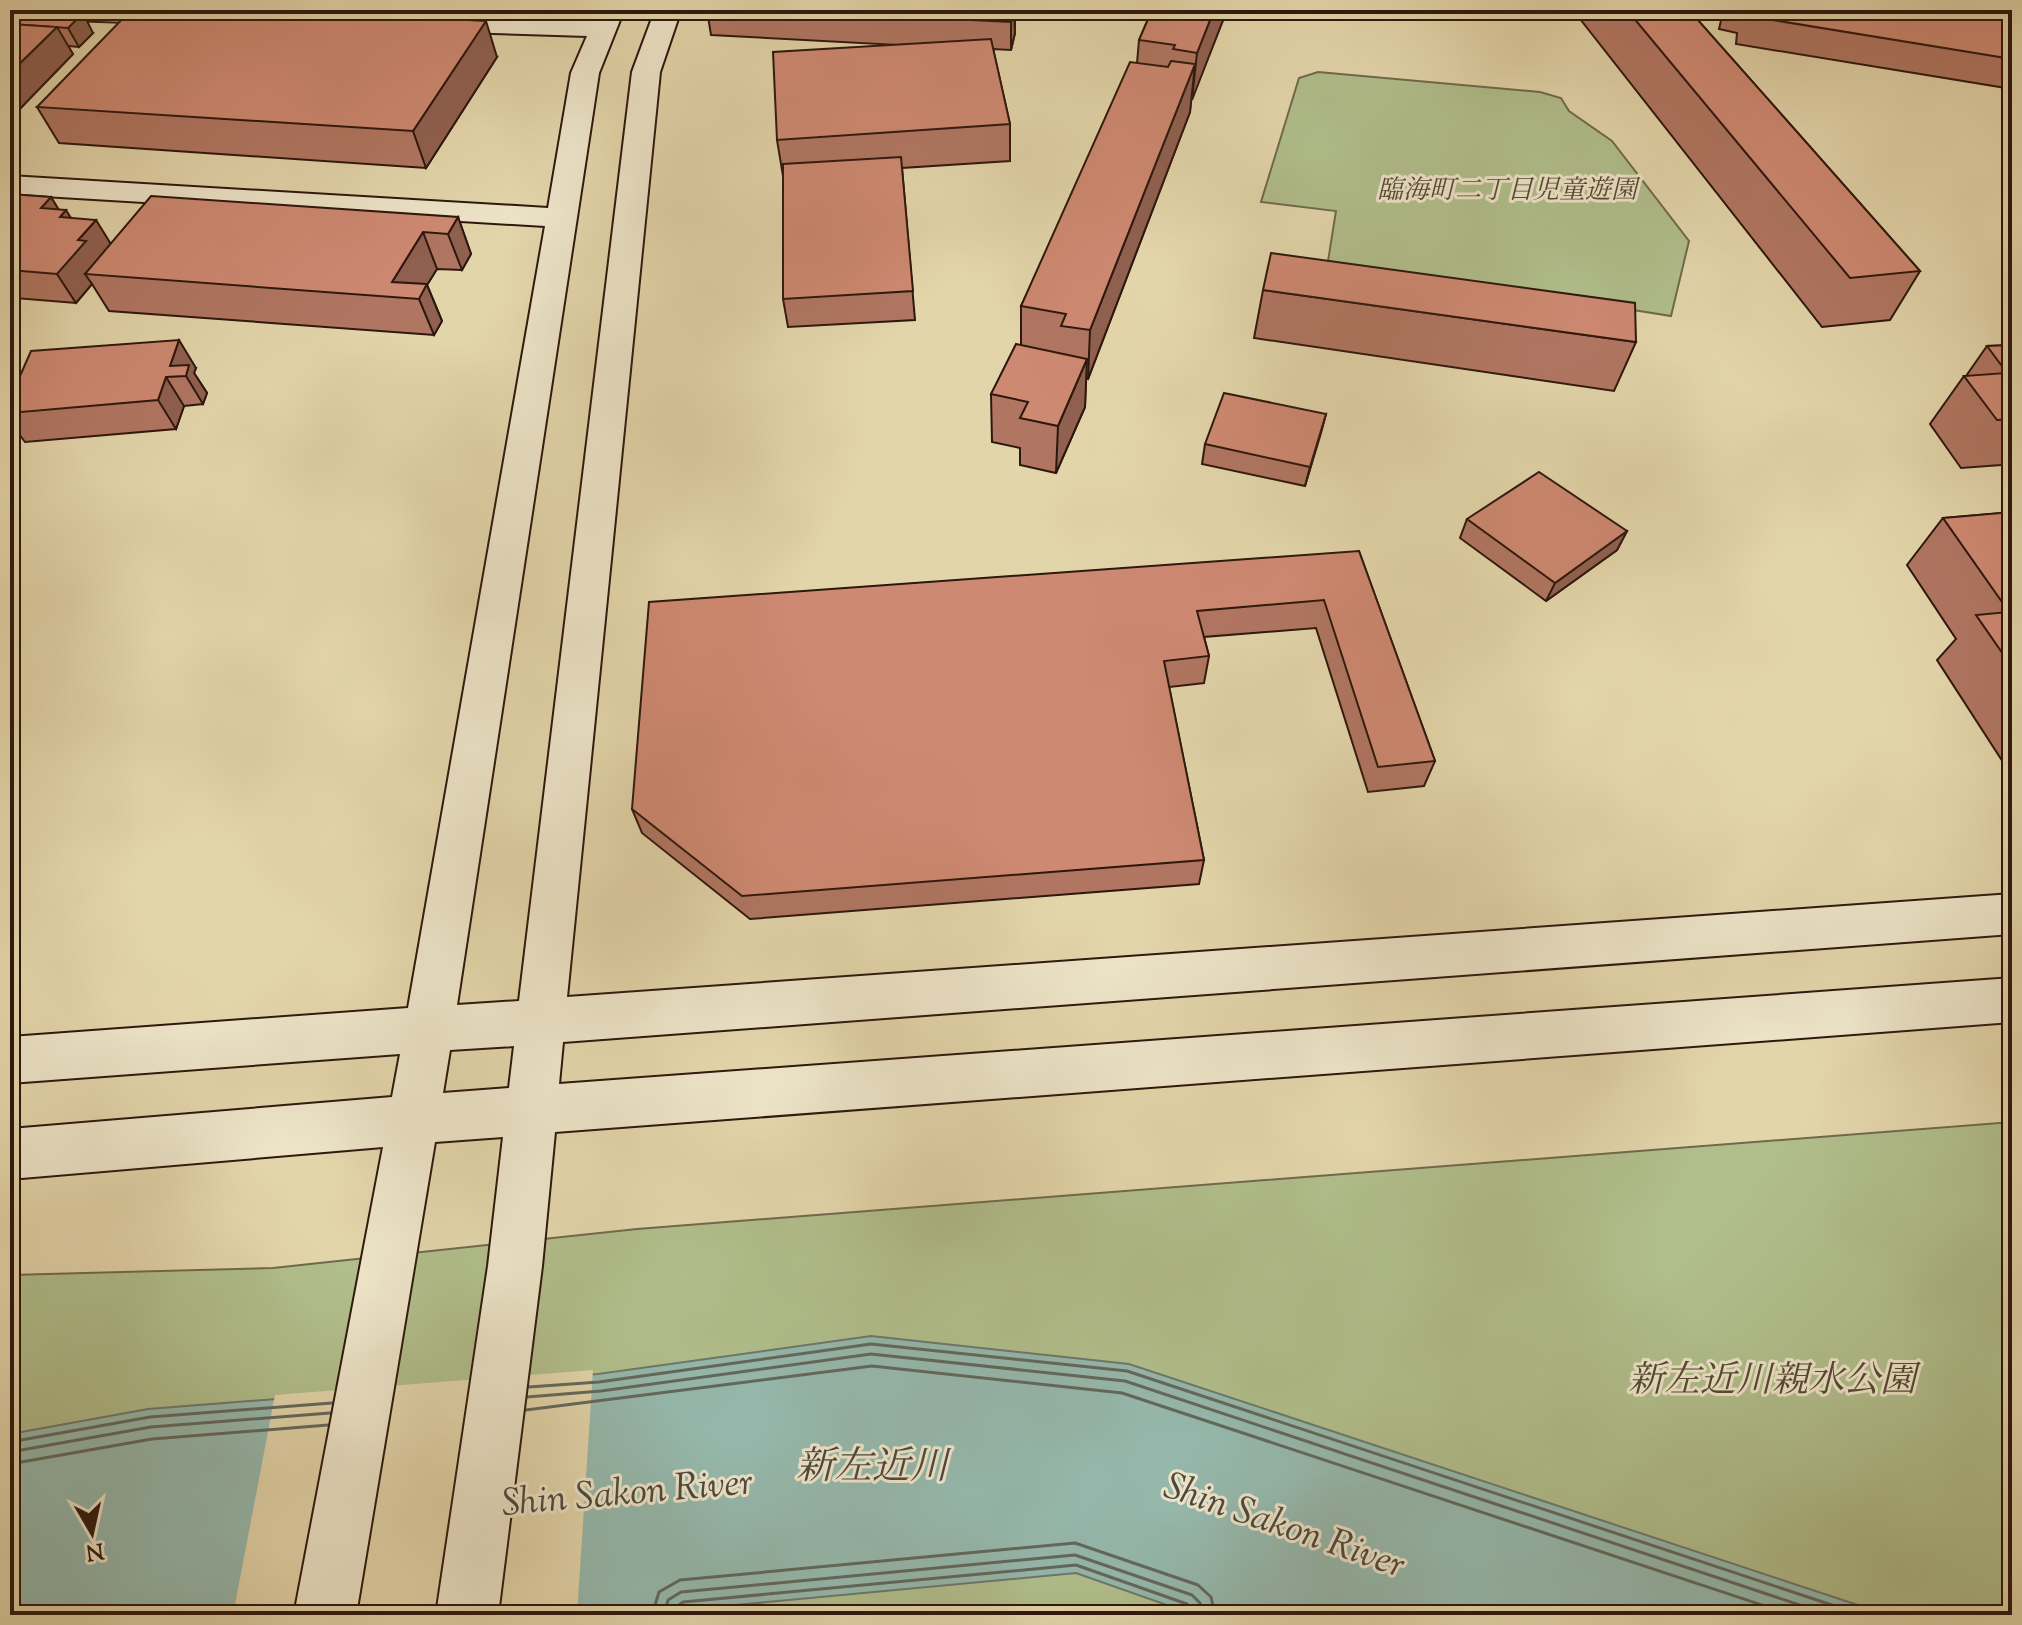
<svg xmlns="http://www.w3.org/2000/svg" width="2022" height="1625" viewBox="0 0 2022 1625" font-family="'Sorts Mill Goudy','Noto Serif JP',serif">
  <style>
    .green { fill: #b0be8b; stroke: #6f6a4c; stroke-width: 2 }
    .water { fill: #95b8ac; stroke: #6c786c; stroke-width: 2 }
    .pier { fill: #e3d5aa }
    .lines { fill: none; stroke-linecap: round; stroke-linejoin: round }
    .shore { stroke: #62685c; stroke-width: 3 }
    .secondary-casing { stroke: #2e170d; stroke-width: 4 }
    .secondary { fill: #ede4c8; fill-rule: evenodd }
    .wall { fill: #b17662; stroke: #2e170d; stroke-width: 2 }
    .shaded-wall { fill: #906050; stroke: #2e170d; stroke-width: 2 }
    .building { fill: #ce8972; stroke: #2e170d; stroke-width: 2 }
    .labels { text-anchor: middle; stroke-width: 6; stroke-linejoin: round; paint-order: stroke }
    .far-park-label { font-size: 26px; font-style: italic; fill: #554933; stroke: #ede4c8 }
    .near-park-label { font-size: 36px; font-style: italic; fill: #554933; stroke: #ede4c8 }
    .near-water-label { font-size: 38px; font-style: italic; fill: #4d473d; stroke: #ede4c8 }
  </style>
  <rect width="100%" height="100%" fill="#e3d5aa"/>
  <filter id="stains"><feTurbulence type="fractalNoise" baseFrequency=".0025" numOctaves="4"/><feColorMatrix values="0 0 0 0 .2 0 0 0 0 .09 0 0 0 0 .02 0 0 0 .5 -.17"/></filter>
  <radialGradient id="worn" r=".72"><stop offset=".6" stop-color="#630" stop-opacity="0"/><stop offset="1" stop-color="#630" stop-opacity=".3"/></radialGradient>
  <g class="green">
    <path d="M1318 72 1540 92 1561 98 1569 111 1612 141 1689 241 1671 316 1328 261 1336 211 1261 202 1299 78Z"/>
    <path d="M2012 1122V1615H10V1275L273 1268 637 1229Z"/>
  </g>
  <path class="water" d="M871 1336 1129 1364 1888 1615H1195L1076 1573 683 1610 682 1615H10V1434L148 1409 598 1374Z"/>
  <path class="pier" d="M593 1370 577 1615H233L275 1395Z"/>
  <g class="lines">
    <g class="shore">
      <path d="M529 1387 599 1382 871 1344 1127 1371 1862 1615"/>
      <path d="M527 1397 601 1391 871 1354 1125 1381 1830 1615"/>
      <path d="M526 1410 872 1366 1122 1393 1792 1615"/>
      <path d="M10 1442 150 1417 332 1403"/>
      <path d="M10 1452 151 1427 330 1413"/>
      <path d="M10 1464 152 1439 328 1425"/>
      <path d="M652 1615 659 1592 680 1580 1075 1543 1198 1585 1211 1597 1215 1615"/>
      <path d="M664 1615 668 1600 681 1592 1075 1555 1192 1595 1200 1603 1203 1615"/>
      <path d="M674 1615 676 1607 683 1602 1076 1565 1187 1604 1193 1615"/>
    </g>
    <g class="secondary-casing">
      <g id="secondary">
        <path d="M10 10H196L201 16 197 22 188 24 10 18Z"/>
        <path d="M598 10H624L599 73 457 1005 519 1001 632 72 655 10H681L660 72 567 997 2012 894V934L563 1042 559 1084 2012 978V1022L555 1132 542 1266 498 1615H436L488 1266 503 1137 435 1142 356 1615H294L383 1147 10 1179V1129L392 1097 400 1054 10 1083V1037L408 1008 545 226 10 194V176L548 208 571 73 587 36 428 31 419 29 415 23 419 17 428 15 594 20ZM514 1046 509 1088 443 1093 450 1050Z"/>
      </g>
    </g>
    <use href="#secondary" class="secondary"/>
  </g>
  <g class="wall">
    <path d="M10 10 93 33 79 47 68 46 73 54 10 119Z"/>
    <path d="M707 10H1015V33L1011 50 993 49 1010 124V161L902 168 915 320 788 327 783 299V176L777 140 899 45 711 35Z"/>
    <path d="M1152 10H1227L1191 100 1190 112 1088 379 1086 378 1085 407 1056 473 1020 465V448L992 442 991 394 1021 345V306L1137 63 1139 40Z"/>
    <path d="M1458 10H1519L1516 19Z"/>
    <path d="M1573 10H1689L1920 271 1890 320 1822 327Z"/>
    <path d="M1715 10H2012V89L1736 44 1737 33 1719 29 1723 12Z"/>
    <path d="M497 57 426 168 59 143 37 107Z"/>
    <path d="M10 194 51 197 58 209 111 244 458 217 471 254 462 270 437 269 427 285 442 321 434 335 109 311 92 284 76 303 15 298 10 303Z"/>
    <path d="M1263 290 1636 342 1614 391 1254 338Z"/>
    <path d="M2012 345V451L2001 465 1961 468 1930 424 1964 376H1966L1987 346Z"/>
    <path d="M196 368 194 373 207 393 203 404 184 406 176 429 25 442 10 422V377Z"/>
    <path d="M1326 414 1305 486 1202 464 1205 444Z"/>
    <path d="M2012 512V776L1937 660 1956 639 1907 565 1943 518Z"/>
    <path d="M1467 519 1627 531 1617 550 1546 601 1460 538Z"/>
    <path d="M1359 551 1435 761 1424 786 1368 792 1316 628 1204 637 1209 656 1204 683 1169 687 1204 860 1199 884 750 919 642 833 632 809Z"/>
  </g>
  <g class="shaded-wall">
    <path d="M1014 10 1015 33 1011 50V22Z"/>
    <path d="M1214 10H1227L1192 100 1197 53Z"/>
    <path d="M83 13 93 33 79 47 68 28Z"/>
    <path d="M486 21 497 57 426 168 413 131Z"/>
    <path d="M57 27 73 54 10 119V73Z"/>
    <path d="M1195 64 1190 112 1088 379 1090 330Z"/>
    <path d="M51 197 62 215 66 210 82 236 96 220 114 249 85 274 92 284 76 303 57 274 41 208Z"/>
    <path d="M458 217 471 254 462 270 448 234Z"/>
    <path d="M423 232 437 269 427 285 442 321 434 335 419 299 392 282Z"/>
    <path d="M10 291 15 298 10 303Z"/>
    <path d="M179 340 196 368 194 373 207 393 203 404 186 376 170 366Z"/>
    <path d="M1087 359 1085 407 1056 473 1058 426Z"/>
    <path d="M166 377 184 406 176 429 158 400Z"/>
    <path d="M1326 414 1321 433 1305 486 1310 467Z"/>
    <path d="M1627 531 1617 550 1546 601 1555 583Z"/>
  </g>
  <g class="building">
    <path d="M10 10H24L83 13 68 28 10 24Z"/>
    <path d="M131 10H296L486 21 413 131 37 107Z"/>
    <path d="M762 10H1014L1011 22Z"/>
    <path d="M1152 10H1214L1197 53 1173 49 1175 45 1139 40Z"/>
    <path d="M1627 10H1689L1920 271 1850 278Z"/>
    <path d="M1749 10H2012V59L1748 16Z"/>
    <path d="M10 24 57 27 10 73Z"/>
    <path d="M991 39 1010 124 777 140 773 52Z"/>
    <path d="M1171 61 1195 64 1090 330 1061 326 1066 314 1021 306 1130 62 1168 67Z"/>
    <path d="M901 157 913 291 783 299V164Z"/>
    <path d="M10 194 51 197 41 208 66 210 60 217 96 220 78 240 86 241 57 274 10 270Z"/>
    <path d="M151 196 458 217 448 234 423 232 392 282 427 284 419 299 85 274Z"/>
    <path d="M1271 253 1635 303 1636 342 1263 290Z"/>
    <path d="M179 340 170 366 189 365 186 376 166 377 158 400 10 413V398L14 390H10V377L20 376 31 351Z"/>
    <path d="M1016 344 1087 359 1058 426 1020 418 1028 402 991 394Z"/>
    <path d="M2012 345V419L1997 420 1964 376 2007 373 1987 346Z"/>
    <path d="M1224 393 1326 414 1310 467 1205 444Z"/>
    <path d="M1539 472 1627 531 1555 583 1467 519Z"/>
    <path d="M2012 512V667L1976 615 2009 612 1943 518Z"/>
    <path d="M1359 551 1435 761 1378 767 1324 600 1197 611 1209 656 1164 661 1204 860 742 896 632 809 649 602Z"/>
  </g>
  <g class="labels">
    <g class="far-park-label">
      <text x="1507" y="198">臨海町二丁目児童遊園</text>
    </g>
    <g class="near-park-label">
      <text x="1772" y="1391">新左近川親水公園</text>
    </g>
    <g class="near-water-label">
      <text x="872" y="1478">新左近川</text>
      <text transform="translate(627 1491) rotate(-5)" y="13">Shin Sakon River</text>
      <text transform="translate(1285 1524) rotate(19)" y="13">Shin Sakon River</text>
    </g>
  </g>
  <rect width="2022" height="1625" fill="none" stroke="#e3d5aa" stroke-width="40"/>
  <rect x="12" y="12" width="1998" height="1601" fill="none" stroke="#2e170d" stroke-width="4"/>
  <rect x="20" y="20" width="1982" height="1585" fill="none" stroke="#2e170d" stroke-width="2"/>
  <g transform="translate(92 1533) rotate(171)" stroke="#ede4c8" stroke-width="6" paint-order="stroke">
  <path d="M0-6L14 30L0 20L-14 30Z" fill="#2e170d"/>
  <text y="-12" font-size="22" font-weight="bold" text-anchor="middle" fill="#2e170d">N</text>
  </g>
  <rect width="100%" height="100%" filter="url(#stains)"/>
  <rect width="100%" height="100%" fill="url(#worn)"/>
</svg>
